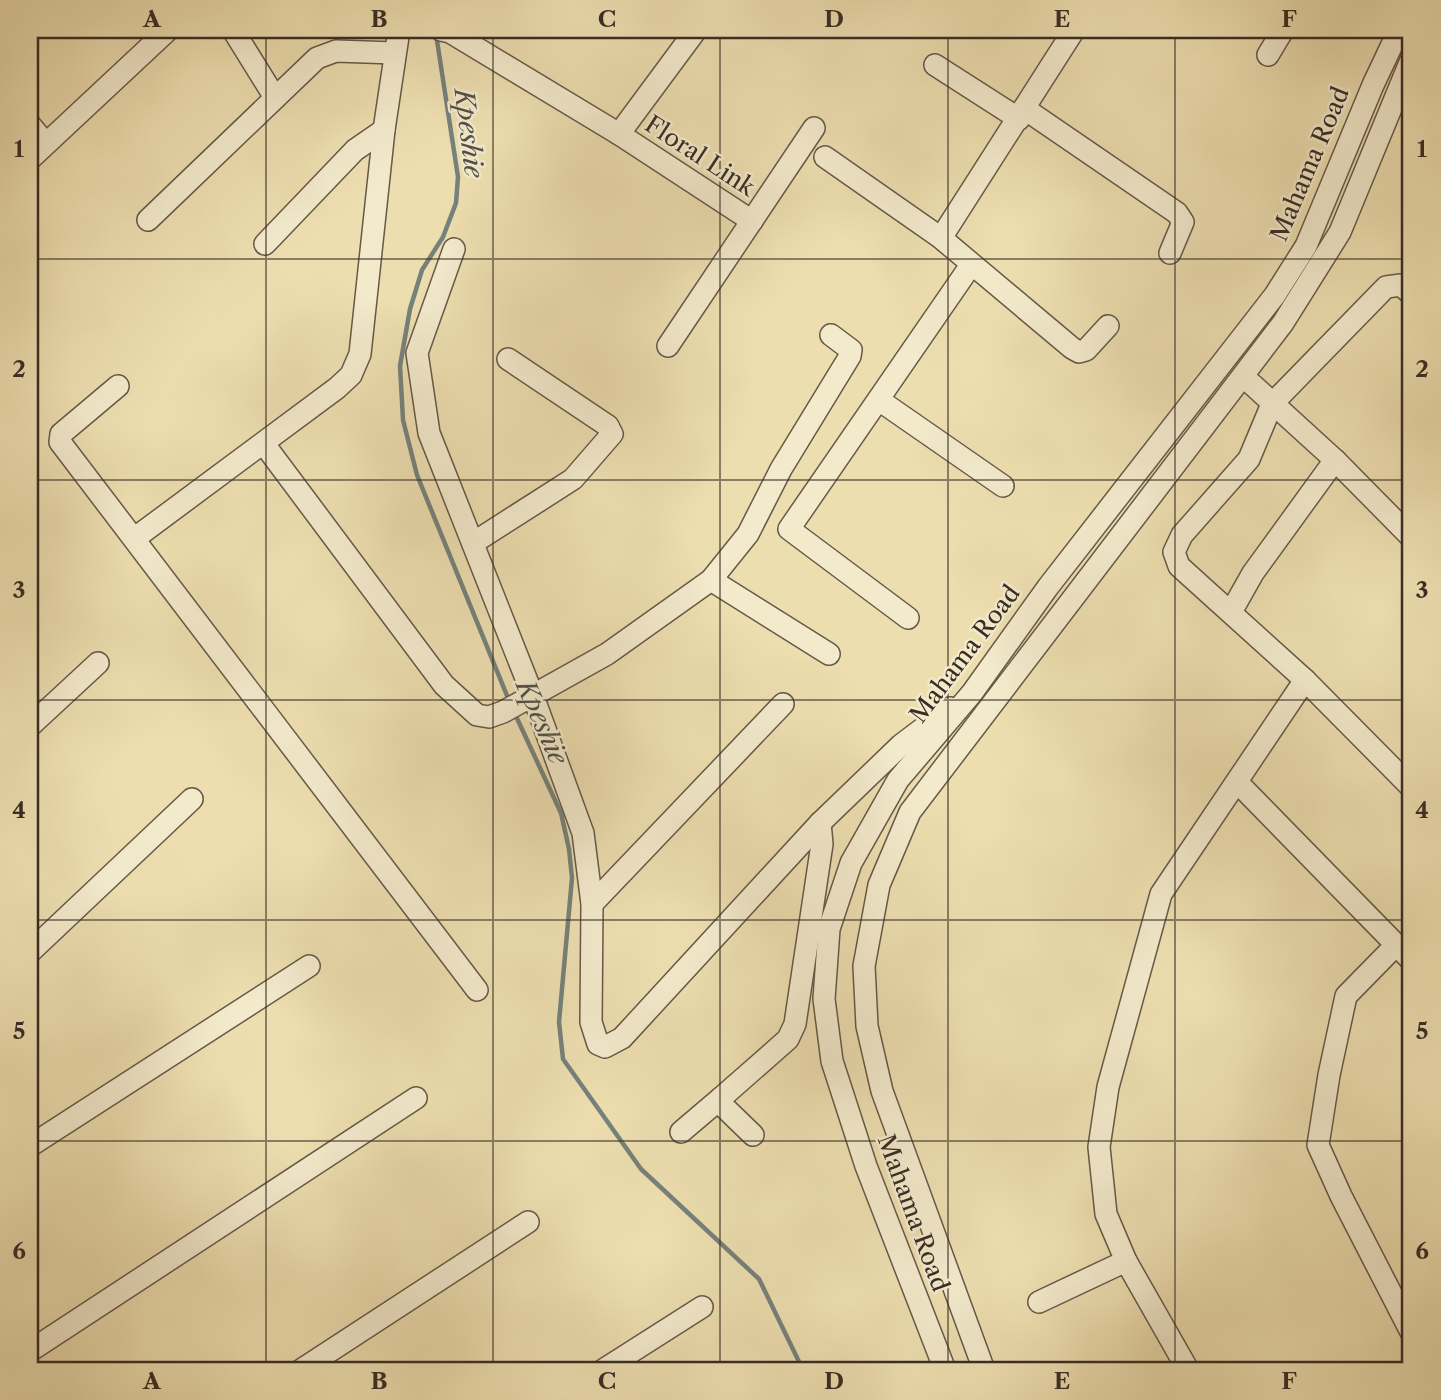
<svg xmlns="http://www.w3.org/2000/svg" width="1441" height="1400" viewBox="0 0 1441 1400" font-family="'Libre Caslon Text',serif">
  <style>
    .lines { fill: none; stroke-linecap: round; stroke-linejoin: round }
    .stream { stroke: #75827b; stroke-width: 4.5 }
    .minor-casing { stroke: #655948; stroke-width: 24 }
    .minor { stroke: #f3eacc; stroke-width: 21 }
    .grid { fill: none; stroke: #382d25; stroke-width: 2; stroke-opacity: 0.55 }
    .labels { text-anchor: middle; stroke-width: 5; stroke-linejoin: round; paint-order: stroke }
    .street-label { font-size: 24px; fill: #382d25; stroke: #f3eacc }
    .water-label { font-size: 26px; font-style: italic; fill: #515049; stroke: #f3eacc }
    .neatline { fill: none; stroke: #382d25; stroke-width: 2.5 }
    .grid-label { font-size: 23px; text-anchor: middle; font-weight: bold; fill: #382d25 }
  </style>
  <rect width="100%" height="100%" fill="#eddeb0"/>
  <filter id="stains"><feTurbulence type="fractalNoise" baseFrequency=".00286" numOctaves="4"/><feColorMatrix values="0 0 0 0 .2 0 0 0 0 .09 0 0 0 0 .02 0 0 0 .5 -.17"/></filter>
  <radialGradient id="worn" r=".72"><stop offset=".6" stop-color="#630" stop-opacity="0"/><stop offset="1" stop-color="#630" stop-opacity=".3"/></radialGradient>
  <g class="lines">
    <g class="stream">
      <path d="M436 34 458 177 456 203 443 237 422 270 410 309 400 366 403 420 417 475 510 703"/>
      <path d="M515 714 561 813 569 849 572 878 559 1022 563 1059 641 1169 759 1279 803 1370"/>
    </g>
    <g class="minor-casing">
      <g id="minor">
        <path d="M233 30 274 96"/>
        <path d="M441 30 450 32 619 134"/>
        <path d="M696 30 619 134 752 221"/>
        <path d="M1268 55 1283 30"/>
        <path d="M935 65 1019 119"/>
        <path d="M1025 109 1177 213 1183 222 1170 253"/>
        <path d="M30 125 45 143"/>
        <path d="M825 157 941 238 1072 348 1079 352 1086 350 1108 326"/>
        <path d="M30 159 168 30"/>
        <path d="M148 220 317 58 336 51 395 53"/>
        <path d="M941 238 1074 30"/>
        <path d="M265 244 355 150 384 130"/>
        <path d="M454 249 417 353 429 433 533 696 583 833 592 904 591 1022 598 1044 605 1047 622 1038 820 823 901 745 950 708"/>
        <path d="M1411 294 1401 285 1386 287 1272 404 1249 459 1182 535 1174 552 1179 566 1190 576 1305 680 1411 787"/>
        <path d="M668 346 814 128"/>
        <path d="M1244 377 1335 460 1411 537"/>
        <path d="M118 386 61 434 60 442 477 990"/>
        <path d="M879 400 1003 486"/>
        <path d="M264 444 444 685 477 715 489 717 503 712 607 654 711 580 748 534 781 469 850 356 851 350 831 335"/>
        <path d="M135 538 337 388 351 375 360 354 384 130 399 30"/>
        <path d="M473 543 573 479 612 434 608 426 508 359"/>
        <path d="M711 580 829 654"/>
        <path d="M1231 612 1253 573 1335 460"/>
        <path d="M908 618 789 529 971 265"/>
        <path d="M30 726 98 663"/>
        <path d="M1238 783 1411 960"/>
        <path d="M592 904 783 704"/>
        <path d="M1396 945 1346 996 1329 1075 1318 1145 1341 1196 1411 1332"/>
        <path d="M30 952 192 799"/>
        <path d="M681 1132 721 1098"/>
        <path d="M753 1135 723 1106 721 1098 788 1039 795 1024 822 844 820 823"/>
        <path d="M30 1146 309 966"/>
        <path d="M1039 1302 1126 1261"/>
        <path d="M30 1351 416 1098"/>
        <path d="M301 1370 528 1222"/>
        <path d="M603 1370 702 1307"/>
        <path d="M945 1370 866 1166 832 1061 824 999 829 929 851 863 898 780 972 693 1048 587 1275 295 1306 246 1373 85 1399 30"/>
        <path d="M984 1370 882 1091 867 1026 864 966 879 885 910 812 1283 323 1340 232 1411 60"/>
        <path d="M1188 1370 1126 1261 1106 1214 1099 1147 1108 1087 1161 894 1305 680"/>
      </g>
    </g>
    <use href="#minor" class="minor"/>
  </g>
  <path class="grid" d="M266 30V1370M493 30V1370M720 30V1370M948 30V1370M1175 30V1370M30 259H1411M30 480H1411M30 700H1411M30 920H1411M30 1141H1411"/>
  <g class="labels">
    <g class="street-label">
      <text transform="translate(700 156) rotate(33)" y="8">Floral Link</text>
      <text transform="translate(1310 164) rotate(-67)" y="8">Mahama Road</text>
      <text transform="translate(965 654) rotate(-53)" y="8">Mahama Road</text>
      <text transform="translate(913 1213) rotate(70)" y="8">Mahama Road</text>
    </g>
    <g class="water-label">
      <text transform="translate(469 133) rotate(83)" y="9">Kpeshie</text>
      <text transform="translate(542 722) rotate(66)" y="9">Kpeshie</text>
    </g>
  </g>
  <rect width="1441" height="1400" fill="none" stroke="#eddeb0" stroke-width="77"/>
  <rect x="38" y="38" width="1364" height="1324" class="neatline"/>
  <g class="grid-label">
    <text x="152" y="27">A</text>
    <text x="379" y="27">B</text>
    <text x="607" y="27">C</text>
    <text x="834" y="27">D</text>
    <text x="1062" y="27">E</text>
    <text x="1289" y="27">F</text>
    <text x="19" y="157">1</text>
    <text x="1422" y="157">1</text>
    <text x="19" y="377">2</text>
    <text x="1422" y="377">2</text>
    <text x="19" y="598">3</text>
    <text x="1422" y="598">3</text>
    <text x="19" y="818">4</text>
    <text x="1422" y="818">4</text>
    <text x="19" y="1039">5</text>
    <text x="1422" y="1039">5</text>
    <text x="19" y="1259">6</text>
    <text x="1422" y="1259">6</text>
    <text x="152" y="1389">A</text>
    <text x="379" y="1389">B</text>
    <text x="607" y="1389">C</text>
    <text x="834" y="1389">D</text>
    <text x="1062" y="1389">E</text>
    <text x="1289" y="1389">F</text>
  </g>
  <rect width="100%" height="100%" filter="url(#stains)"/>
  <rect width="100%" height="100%" fill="url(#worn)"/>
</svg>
